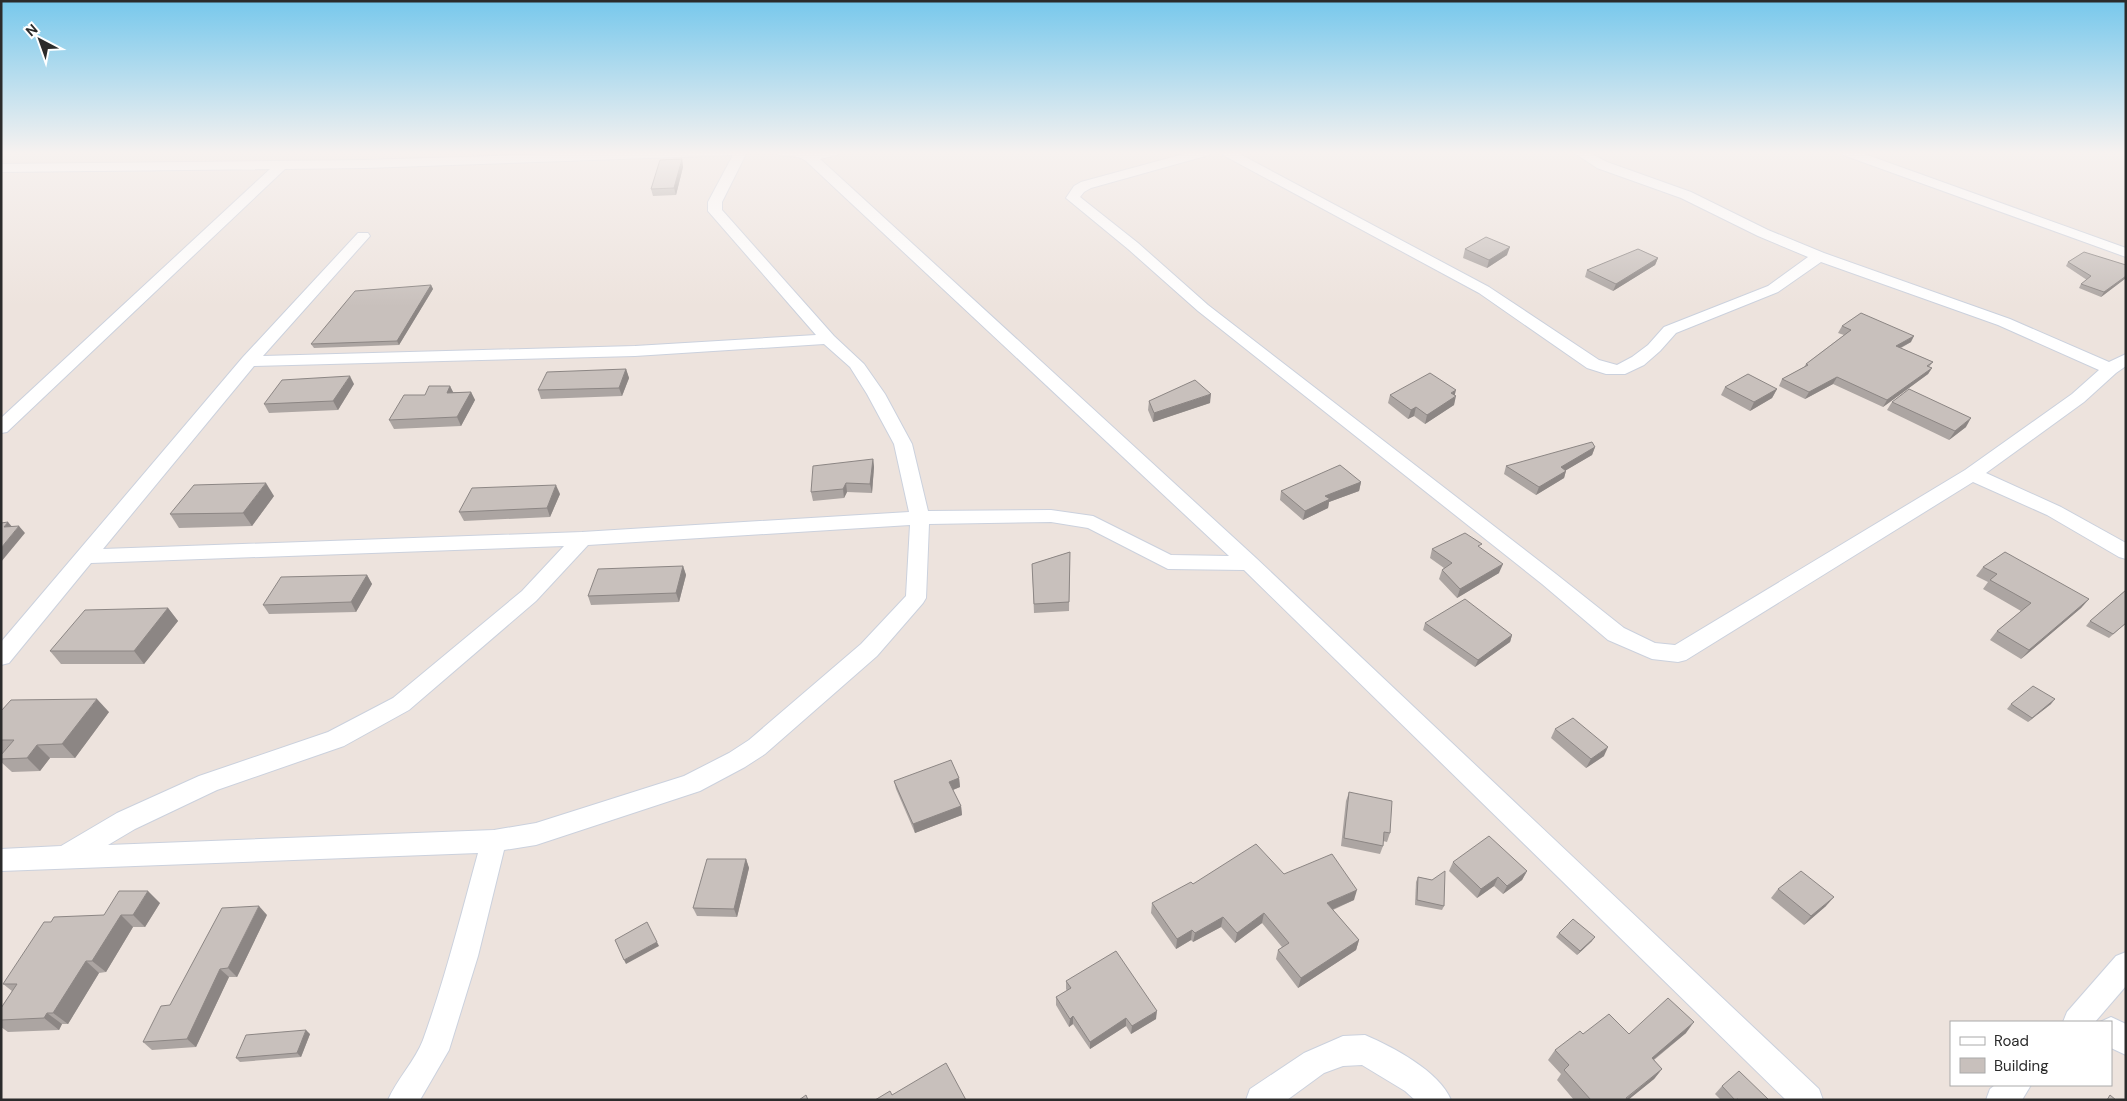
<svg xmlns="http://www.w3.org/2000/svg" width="2127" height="1101" viewBox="0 0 2127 1101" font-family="'DM Sans',sans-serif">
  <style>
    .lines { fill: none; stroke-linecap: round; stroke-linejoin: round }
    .minor-casing { stroke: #cbd1dd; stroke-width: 2 }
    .minor { fill: #fff; fill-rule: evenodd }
    .wall { fill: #aca5a2 }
    .shaded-wall { fill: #8c8684 }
    .building { fill: #c8c0bc; stroke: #8c8684 }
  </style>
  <rect width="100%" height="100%" fill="#ede3dd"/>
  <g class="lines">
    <g class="minor-casing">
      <g id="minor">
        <path d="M616 152H747L722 202V210L834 336 864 364 885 394 912 444 928 511 1051 510 1093 516 1171 555 1229 556 806 161C794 152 782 160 775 152H810L813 154 839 152 837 155 820 159 1256 558 1819 1089 1823 1100H1786L1244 570 1168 569 1088 528 1051 522 929 524 926 598 923 603 877 656 765 754 745 767 700 791 536 845 504 850 478 956 449 1050 420 1100H388C397 1079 415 1061 423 1040 445 979 461 915 478 853L1 871V849L61 846 117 813 199 776 328 732 393 698 522 591 564 546 91 563 9 663 1 665V642L243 357 358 233H368L370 236 263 356 635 346 816 335 708 211V202L733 155 365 168 285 169 7 432 1 433V418L270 169 1 172V164L365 160ZM824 344 850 367 867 394 894 444 909 512 582 532 103 549 254 366 635 356ZM910 525 906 596 861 644 749 740 729 753 684 776 536 823 494 830 108 845 135 829 217 790 344 746 409 710 536 601 588 545Z"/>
        <path d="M1191 152H1211L1209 155 1091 188 1084 192 1080 197 1138 243 1208 305 1556 574 1624 628 1655 643 1675 645 1965 470 2072 394 2099 370 1998 325 1821 262 1778 292 1676 333 1660 351 1644 365 1625 374H1606L1587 368 1479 293 1223 155 1221 152H1236L1489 287 1599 360 1617 365 1632 357 1648 345 1664 327 1768 286 1808 257 1758 236 1681 198 1597 168 1573 152H1588L1607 162 1691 192 1768 230 1824 253 2010 319 2109 362 2126 354V366L2116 373 2084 402 1986 473 2061 507 2126 543V559L2119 557 2047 515 1973 482 1686 660 1678 662 1652 659 1608 640 1542 584 1198 311 1128 249 1066 198 1074 186 1081 182Z"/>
        <path d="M1841 152H1859L2126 248V257L1843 155Z"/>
        <path d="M2126 952V986L2095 1022H2063L2067 1012 2116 956Z"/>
        <path d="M2111 1017 2126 1024V1055L2111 1048V1022H2100Z"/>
        <path d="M1365 1035C1393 1047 1439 1071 1451 1100H1415L1405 1091 1362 1065 1343 1066 1324 1073 1287 1100H1246L1250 1089 1304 1053 1343 1036Z"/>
        <path d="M1995 1085H2031L2022 1100H1986L1990 1089Z"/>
      </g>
    </g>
    <use href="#minor" class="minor"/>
  </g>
  <g class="wall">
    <path d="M682 159 683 167 676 195 653 196 651 189Z"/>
    <path d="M1465 249 1507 255 1487 268 1463 258Z"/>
    <path d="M1658 258 1655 265 1613 291 1585 277 1587 270Z"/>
    <path d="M2068 262 2126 265V278L2101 297 2079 288 2081 284 2087 280 2066 266Z"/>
    <path d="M431 285 433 289 399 345 314 348 311 344Z"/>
    <path d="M1842 326 1911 342 1901 348 1933 362 1929 367 1932 368 1928 374 1883 407 1833 384 1805 399 1779 386 1782 379 1804 367 1806 364 1844 335 1838 333Z"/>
    <path d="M626 369 629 378 622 396 541 399 538 390Z"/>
    <path d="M354 384 338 410 269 413 264 404Z"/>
    <path d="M450 386 453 392H471L475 400 461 426 394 429 389 420 425 395Z"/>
    <path d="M1725 387 1777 389 1772 398 1750 411 1721 395Z"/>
    <path d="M1390 395H1455L1454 405 1425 424 1414 416 1408 419 1388 403Z"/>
    <path d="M1149 401 1210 403 1153 422 1148 410Z"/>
    <path d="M1892 402 1966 427 1949 440 1887 410Z"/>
    <path d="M1595 447 1592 455 1566 470 1564 478 1536 495 1504 474 1506 466Z"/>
    <path d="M873 459 874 467 872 493 847 492 844 498 813 501 811 492Z"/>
    <path d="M1361 482 1359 491 1329 502 1328 508 1303 520 1280 500 1281 491Z"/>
    <path d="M560 494 550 517 464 521 459 512Z"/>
    <path d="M274 496 252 526 179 528 170 514Z"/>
    <path d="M1480 548 1499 573 1457 598 1439 579 1442 570 1444 568 1430 558 1432 549Z"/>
    <path d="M1070 552 1069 611 1034 613 1032 564Z"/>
    <path d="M683 566 686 575 679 602 591 605 588 596Z"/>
    <path d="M1983 567 2089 599 2081 608 2021 659 1990 640 1997 631 2021 611 1983 589 1988 582 1976 576Z"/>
    <path d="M367 575 372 584 356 612 269 614 263 605Z"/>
    <path d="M2126 590V623L2109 638 2086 626 2090 621Z"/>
    <path d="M168 608 178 621 144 664H61L50 651Z"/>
    <path d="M1425 623 1512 635 1510 642 1475 667 1423 630Z"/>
    <path d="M2011 704H2051L2028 722 2007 709Z"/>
    <path d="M1 711 109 712 75 758H50L40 771 12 772 1 762V755L3 753H1Z"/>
    <path d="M1555 729 1604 756 1586 768 1551 738Z"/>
    <path d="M959 778 960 787 953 790 961 806 962 815 915 833 896 789 894 781Z"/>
    <path d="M1349 792 1390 833 1387 842 1383 841V846L1380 854 1341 846 1346 801Z"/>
    <path d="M746 859 749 868 737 917 697 916 693 908Z"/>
    <path d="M1453 862 1527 871 1522 880 1503 894 1494 886 1477 898 1449 871Z"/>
    <path d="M1418 877 1432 880 1444 906 1442 910 1415 905 1416 882Z"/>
    <path d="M1193 884 1354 900 1333 910 1359 940 1356 950 1298 988 1276 959 1278 950 1282 947 1262 923 1235 943 1221 927 1193 942 1191 940 1176 949 1151 913 1152 903Z"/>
    <path d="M1778 889 1826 906 1804 925 1771 898Z"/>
    <path d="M160 903 145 927H133L106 972 99 973 68 1024H62L59 1030 8 1032 1 1027V1008L12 991 3 984 104 915Z"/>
    <path d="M267 915 237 977H229L196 1047 152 1050 143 1042 170 1005Z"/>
    <path d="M1559 933 1592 941 1577 955 1556 937Z"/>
    <path d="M1066 981 1156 1019 1131 1034 1126 1026 1090 1049 1073 1024 1069 1027 1056 1005V997L1067 991 1066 989Z"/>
    <path d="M1686 1033 1654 1060 1662 1069 1654 1079 1628 1100H1574L1557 1080 1561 1074 1548 1060 1555 1050 1583 1034Z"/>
    <path d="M310 1034 301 1057 240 1062 236 1058Z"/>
    <path d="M1722 1086 1769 1100H1721L1715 1094Z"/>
  </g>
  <g class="shaded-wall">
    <path d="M682 159 683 167 676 195 674 188Z"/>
    <path d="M1510 247 1507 255 1487 268 1489 260Z"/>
    <path d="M1658 258 1655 265 1613 291 1616 284Z"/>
    <path d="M2126 276V278L2101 297 2104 292Z"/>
    <path d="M431 285 433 289 399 345 397 341Z"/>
    <path d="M1914 336 1911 342 1892 352 1896 346Z"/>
    <path d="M1932 368 1928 374 1883 407 1887 400Z"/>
    <path d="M626 369 629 378 622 396 619 388Z"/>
    <path d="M350 376 354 384 338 410 333 401Z"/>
    <path d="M1837 377 1833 384 1805 399 1809 392Z"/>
    <path d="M450 386 454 394 447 393Z"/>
    <path d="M1777 389 1772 398 1750 411 1754 402Z"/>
    <path d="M1456 390 1454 398 1456 396 1454 405 1425 424 1427 415 1451 393Z"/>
    <path d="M471 392 475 400 461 426 457 417Z"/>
    <path d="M1211 394 1210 403 1153 422 1154 413Z"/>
    <path d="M1416 407 1414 416 1408 419 1411 410Z"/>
    <path d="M1971 418 1966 427 1949 440 1955 431Z"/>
    <path d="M1595 447 1592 455 1558 475 1561 467Z"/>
    <path d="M873 459 874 467 872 493 870 484Z"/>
    <path d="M1566 471 1564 478 1536 495 1539 487Z"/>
    <path d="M1361 482 1359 491 1329 502 1328 508 1303 520 1305 511 1325 496Z"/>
    <path d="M266 483 274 496 252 526 243 513Z"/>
    <path d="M846 483 847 492 844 498 843 489Z"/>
    <path d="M556 485 560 494 550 517 547 508Z"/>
    <path d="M8 522 14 529 4 527Z"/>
    <path d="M19 526 25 533 1 562V548Z"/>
    <path d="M1503 564 1499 573 1457 598 1460 589Z"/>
    <path d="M683 566 686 575 679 602 676 593Z"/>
    <path d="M367 575 372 584 356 612 351 602Z"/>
    <path d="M2089 599 2081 608 2021 659 2029 650Z"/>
    <path d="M168 608 178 621 144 664 134 651Z"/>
    <path d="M1512 635 1510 642 1475 667 1478 660Z"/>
    <path d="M97 699 109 712 75 758 62 744Z"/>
    <path d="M2055 699 2051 704 2028 722 2032 718Z"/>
    <path d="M37 745 50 758 40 771 27 758Z"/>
    <path d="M1608 747 1604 756 1586 768 1591 759Z"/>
    <path d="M959 778 960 787 950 791 949 782Z"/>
    <path d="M961 806 962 815 915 833 913 824Z"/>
    <path d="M746 859 749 868 737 917 734 909Z"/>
    <path d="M1527 871 1522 880 1503 894 1507 886Z"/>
    <path d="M1498 877 1494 886 1477 898 1481 889Z"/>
    <path d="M1357 890 1354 900 1324 913 1327 903Z"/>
    <path d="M148 891 160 903 145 927 133 915Z"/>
    <path d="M1834 897 1826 906 1804 925 1811 916Z"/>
    <path d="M259 906 267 915 237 977 228 968Z"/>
    <path d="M1264 913 1262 923 1235 943 1237 933Z"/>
    <path d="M121 915 133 927 106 972 92 961Z"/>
    <path d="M1223 917 1221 927 1193 942 1195 933Z"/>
    <path d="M1192 930 1191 940 1176 949 1177 939Z"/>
    <path d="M1595 937 1592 941 1577 955 1580 951Z"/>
    <path d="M1359 940 1356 950 1298 988 1301 978Z"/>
    <path d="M657 942 659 946 626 964 624 960Z"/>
    <path d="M86 961 99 973 68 1024 53 1013Z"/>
    <path d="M220 969 229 977 196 1047 187 1039Z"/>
    <path d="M1157 1011 1156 1019 1131 1034 1132 1026Z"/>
    <path d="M47 1013 62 1024 59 1030 44 1018Z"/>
    <path d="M1073 1016V1024L1069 1027 1070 1019Z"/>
    <path d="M1126 1018V1026L1090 1049V1042Z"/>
    <path d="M1694 1022 1686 1033 1643 1068 1652 1058Z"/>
    <path d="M306 1030 310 1034 301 1057 297 1053Z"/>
    <path d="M1662 1069 1654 1079 1628 1100H1625Z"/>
  </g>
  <g class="building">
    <path d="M682 159 674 188 651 189 660 160Z"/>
    <path d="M1486 237 1510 247 1489 260 1465 249Z"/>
    <path d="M1638 249 1658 258 1616 284 1587 270Z"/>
    <path d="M2084 252 2126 265V276L2104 292 2081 284 2091 276 2068 262Z"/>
    <path d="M431 285 397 341 311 344 355 291Z"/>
    <path d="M1861 313 1914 336 1896 346 1933 362 1927 366 1932 368 1887 400 1837 377 1809 392 1782 379 1808 365 1806 364 1851 330 1842 326Z"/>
    <path d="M626 369 619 388 538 390 547 372Z"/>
    <path d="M1430 373 1456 390 1451 393 1456 396 1427 415 1416 407 1411 410 1390 395Z"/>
    <path d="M1748 374 1777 389 1754 402 1725 387Z"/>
    <path d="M350 376 333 401 264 404 282 380Z"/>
    <path d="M1195 380 1211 394 1154 413 1149 401Z"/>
    <path d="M429 386H450L447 393 471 392 457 417 389 420 404 395H425Z"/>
    <path d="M1909 389 1971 418 1955 431 1892 402Z"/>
    <path d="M1592 442 1595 447 1561 467 1566 471 1539 487 1506 466Z"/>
    <path d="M873 459 870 484 846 483 843 489 811 492 813 466Z"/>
    <path d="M1340 465 1361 482 1325 496 1330 499 1305 511 1281 491Z"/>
    <path d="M266 483 243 513 170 514 194 485Z"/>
    <path d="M556 485 547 508 459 512 472 488Z"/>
    <path d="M8 522 4 527 19 526 1 548V523Z"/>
    <path d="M1465 533 1482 544 1478 546 1503 564 1460 589 1442 570 1452 563 1432 549Z"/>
    <path d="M1070 552 1069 602 1034 604 1032 564Z"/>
    <path d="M2005 552 2089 599 2029 650 1997 631 2031 603 1990 580 1997 574 1983 567Z"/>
    <path d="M683 566 676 593 588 596 598 569Z"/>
    <path d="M367 575 351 602 263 605 281 577Z"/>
    <path d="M2126 590V623L2113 634 2090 621Z"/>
    <path d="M1465 599 1512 635 1478 660 1425 623Z"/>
    <path d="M168 608 134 651H50L85 610Z"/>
    <path d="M2033 686 2055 699 2032 718 2011 704Z"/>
    <path d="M97 699 62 744 37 745 27 758 1 759V755L14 740H1V711L11 700Z"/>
    <path d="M1573 718 1608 747 1591 759 1555 729Z"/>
    <path d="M951 760 959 778 949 782 961 806 913 824 894 781Z"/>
    <path d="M1349 792 1392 801 1390 833 1384 832 1383 846 1344 838Z"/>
    <path d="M1489 836 1527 871 1507 886 1498 877 1481 889 1453 862Z"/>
    <path d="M1256 844 1284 874 1332 854 1357 890 1327 903 1359 940 1301 978 1278 950 1289 943 1264 913 1237 933 1223 917 1195 933 1192 930 1177 939 1152 903 1191 882 1193 884Z"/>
    <path d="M707 859H746L734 909 693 908Z"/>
    <path d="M1445 871 1444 906 1417 900 1418 877 1432 880Z"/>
    <path d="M1801 871 1834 897 1811 916 1778 889Z"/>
    <path d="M119 891H148L133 915H121L92 961H86L53 1013H47L44 1018 1 1020V1008L17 984H3L44 922H51L54 917 104 915Z"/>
    <path d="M259 906 228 968 220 969 187 1039 143 1042 161 1006 170 1005 222 908Z"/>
    <path d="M1573 919 1595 937 1580 951 1559 933Z"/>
    <path d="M647 922 657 942 624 960 615 940Z"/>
    <path d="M1116 951 1157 1011 1132 1026 1126 1018 1090 1042 1073 1016 1070 1019 1056 997 1071 988 1066 981Z"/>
    <path d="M1668 998 1694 1022 1652 1058 1662 1069 1626 1098 1627 1100H1591L1564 1070 1569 1065 1555 1050 1580 1031 1583 1034 1609 1014 1629 1034Z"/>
    <path d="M306 1030 297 1053 236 1058 246 1035Z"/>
    <path d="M946 1063 966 1100H875L890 1091 892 1095Z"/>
    <path d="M1739 1071 1769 1100H1739L1738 1099 1735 1100 1722 1086Z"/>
    <path d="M806 1095 808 1100H799Z"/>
    <path d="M2110 1095 2116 1100H2107Z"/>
  </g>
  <linearGradient id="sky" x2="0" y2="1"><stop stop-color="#77c8ec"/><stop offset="0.5" stop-color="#f7f2f0"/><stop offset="1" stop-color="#f7f2f0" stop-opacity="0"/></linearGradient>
  <rect width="2127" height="306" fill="url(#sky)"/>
  <rect width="2127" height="1101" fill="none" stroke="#2b2b2b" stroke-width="5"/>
  <rect x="1950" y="1021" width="162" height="65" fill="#ffffff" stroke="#aaaaaa"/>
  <rect x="1960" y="1037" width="25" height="8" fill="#ffffff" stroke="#aaaaaa"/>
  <text x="1994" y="1046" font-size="15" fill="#2b2b2b">Road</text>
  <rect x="1960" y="1058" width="25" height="15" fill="#c8c0bc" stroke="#aaaaaa"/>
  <text x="1994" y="1071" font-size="15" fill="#2b2b2b">Building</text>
  <g transform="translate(40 40) rotate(319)" stroke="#ffffff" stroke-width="4" paint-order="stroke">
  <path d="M0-4L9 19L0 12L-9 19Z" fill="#2b2b2b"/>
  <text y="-8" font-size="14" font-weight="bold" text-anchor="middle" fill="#2b2b2b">N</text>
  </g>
</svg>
